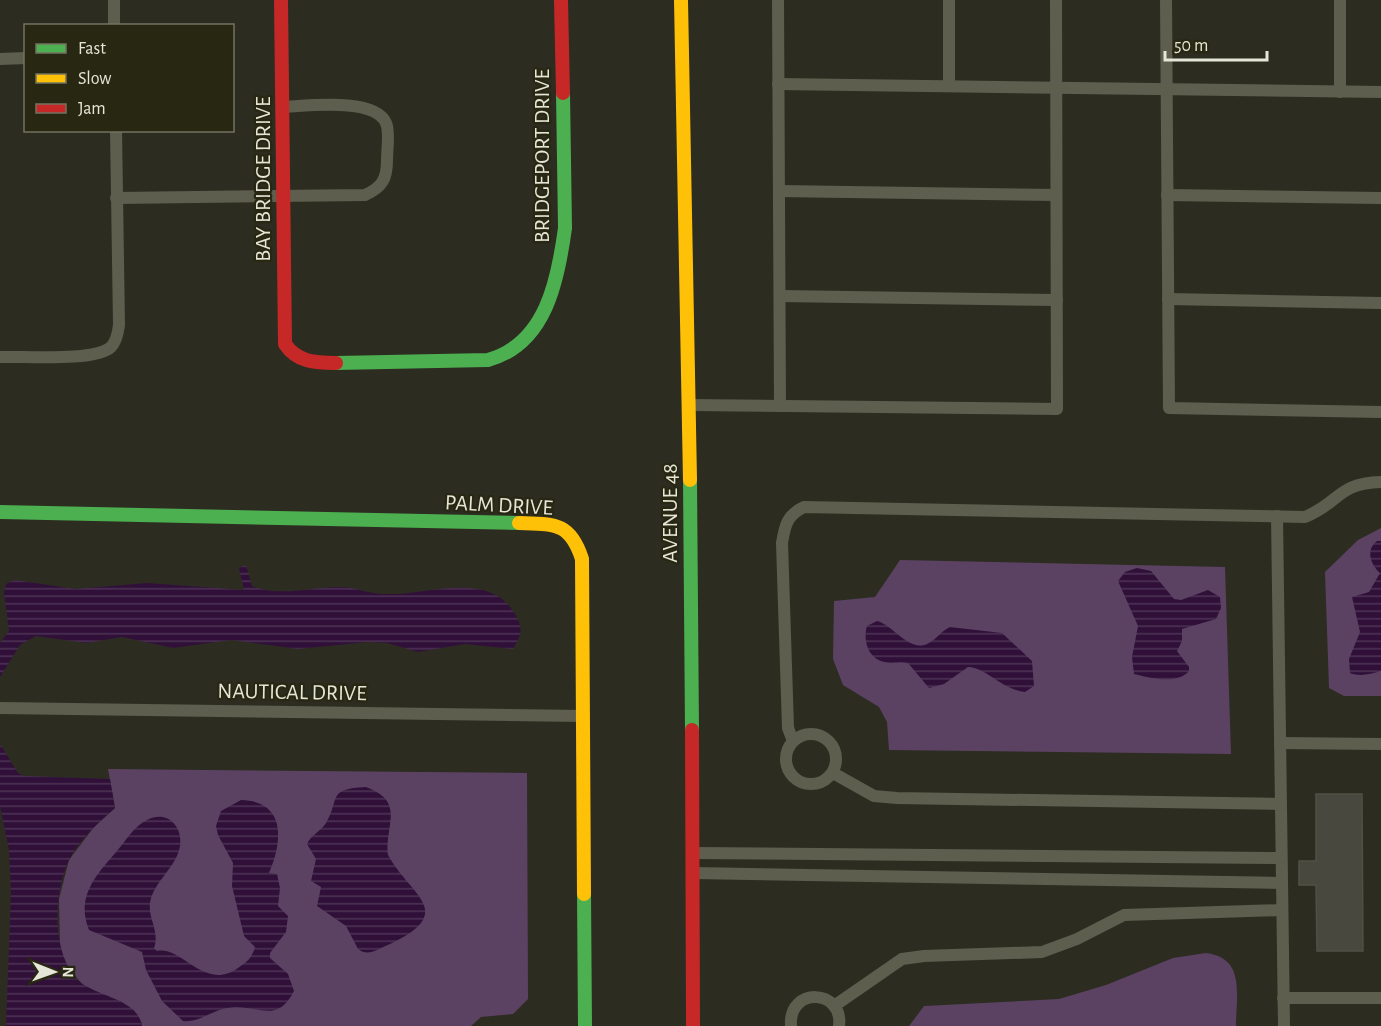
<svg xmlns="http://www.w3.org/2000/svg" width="1381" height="1026" viewBox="0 0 1381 1026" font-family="'Alegreya Sans',sans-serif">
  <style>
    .green { fill: #5b4262 }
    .water { fill: url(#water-rules) }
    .building { fill: #48483f; stroke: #505046; stroke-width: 1.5 }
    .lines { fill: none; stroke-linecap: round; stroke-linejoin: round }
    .street { stroke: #5e5e4f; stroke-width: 12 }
    .fast { stroke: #4caf50; stroke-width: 14 }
    .slow { stroke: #ffc107; stroke-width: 14 }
    .jam { stroke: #c62828; stroke-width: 14 }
    .labels { text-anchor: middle; stroke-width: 4.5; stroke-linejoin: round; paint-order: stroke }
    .street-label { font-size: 22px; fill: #e5e5d8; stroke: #272712 }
  </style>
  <defs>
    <pattern id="water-rules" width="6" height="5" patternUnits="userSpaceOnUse" patternTransform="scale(1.5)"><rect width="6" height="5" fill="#301039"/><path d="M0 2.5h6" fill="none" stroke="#4e3355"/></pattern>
  </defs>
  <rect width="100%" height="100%" fill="#2c2c21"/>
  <g class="green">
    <path d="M1381 528V696H1344L1329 688 1325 572 1358 540Z"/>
    <path d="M900 560 1225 567 1231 754 889 750 887 722 879 707 843 685 833 659 834 601 875 597Z"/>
    <path d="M108 769 527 773 528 999 513 1014 481 1017 471 1026H142V1023L122 1002 104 996 82 984 64 962 60 946 59 899 69 860 94 827 115 808Z"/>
    <path d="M1206 953C1246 958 1236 995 1236 1026H909L924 1006 1059 999 1106 985 1173 958Z"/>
  </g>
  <g class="water">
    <path d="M1377 541H1381V671C1370 674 1361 677 1350 673L1349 659 1360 632 1352 597 1369 592 1380 573C1371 565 1365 550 1377 541Z"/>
    <path d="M246 565 252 586C282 598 312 586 343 587 357 588 370 594 384 594 425 596 486 570 513 611 523 626 523 633 513 649L465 644 418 652 387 643 368 642 298 649 231 640 173 648 122 637 86 643 36 636 20 645 0 677V643L9 631 4 592 6 584 15 580 75 589 147 583 244 590 239 568Z"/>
    <path d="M1137 568 1151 571 1174 599 1181 600 1208 590 1220 597 1221 608 1216 619 1182 629V641L1177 651 1189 667V671C1177 685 1150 678 1134 674L1132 657 1138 626 1118 581 1125 572Z"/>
    <path d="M877 621C893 625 909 652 927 644 936 640 941 631 950 627L1002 633 1032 661 1034 686 1025 692C1001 689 987 668 968 667L944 684 929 688 908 663C900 661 892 664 884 662 867 658 863 639 867 626Z"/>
    <path d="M0 744 18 773 24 776 110 779 115 808C99 822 79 840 69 860 53 893 51 956 80 982 98 997 138 999 142 1026H6L11 893 9 850 0 806Z"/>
    <path d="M366 787C406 802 385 824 388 855 411 897 459 912 388 945 378 949 368 957 358 949L346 926 317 906 321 887 311 881 316 859 307 844C311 835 321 831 326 823 341 798 326 789 366 787Z"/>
    <path d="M241 800C286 801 283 841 269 873L277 874 280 888 278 906 288 916 286 932 270 953V958L288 974 294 991C276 1026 258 1003 227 1008 211 1011 198 1023 183 1021L162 1001 146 970 142 952 89 930C74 893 101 871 121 846 129 836 135 826 147 820 166 810 183 825 180 846 177 867 153 882 150 903 148 919 160 931 154 948L157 951C183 946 204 992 238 968 247 962 252 958 255 947L244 936 232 886 233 863 218 835 216 826 221 811Z"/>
  </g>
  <path class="building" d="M1316 794H1362L1363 951H1317L1316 885H1299V861H1316Z"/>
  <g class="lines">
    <g class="street">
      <path d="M114 0V26"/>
      <path d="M778 0 780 406"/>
      <path d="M1166 0 1169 408 1381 412"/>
      <path d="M1340 0V92"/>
      <path d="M0 59 26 58"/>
      <path d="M778 84 1381 92"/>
      <path d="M949 86V0"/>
      <path d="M779 191 1056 195"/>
      <path d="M1167 195 1381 198"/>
      <path d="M116 198 365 195C383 187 387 178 387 160 387 149 390 132 386 123 375 97 307 106 282 107"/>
      <path d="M780 296 1057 300"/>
      <path d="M1168 299 1381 303"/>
      <path d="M0 357C24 356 95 362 111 347 116 342 118 333 119 325L116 130"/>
      <path d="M690 405 1057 409 1056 0"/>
      <path d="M1277 516 1284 1026"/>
      <path d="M0 708 583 716"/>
      <circle cx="811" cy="759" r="25"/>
      <path d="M793 741 788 728 782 543C785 525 787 515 804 507L1305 517C1340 503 1337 483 1381 482"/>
      <path d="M1280 743 1381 744"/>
      <path d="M833 773 874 796 897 798 1281 804"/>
      <path d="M693 853 1281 858"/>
      <path d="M693 873 1282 883"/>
      <path d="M1283 998H1381"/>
      <path d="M834 1006 902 959 924 956 1042 952 1077 939 1124 915 1282 910"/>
      <path d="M791 1026C788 986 844 989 839 1026"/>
    </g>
    <g class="fast">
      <path d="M336 363 488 360C546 344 558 280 565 228L563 93"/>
      <path d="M690 480 692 730"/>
      <path d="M0 512 519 523"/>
      <path d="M584 894 585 1026"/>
    </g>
    <g class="slow">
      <path d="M681 0 690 480"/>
      <path d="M519 523C554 524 570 522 582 559L584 894"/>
    </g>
    <g class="jam">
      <path d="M281 0 285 344C297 362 315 363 336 363"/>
      <path d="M561 0 563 93"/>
      <path d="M692 730 693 1026"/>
    </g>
  </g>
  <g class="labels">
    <g class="street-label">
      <text transform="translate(541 156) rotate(-90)" y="8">BRIDGEPORT DRIVE</text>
      <text transform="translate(262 179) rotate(-90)" y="8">BAY BRIDGE DRIVE</text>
      <text transform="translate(499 504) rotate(3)" y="8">PALM DRIVE</text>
      <text transform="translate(669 513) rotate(-90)" y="8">AVENUE 48</text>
      <text transform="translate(292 691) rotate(1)" y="8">NAUTICAL DRIVE</text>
    </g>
  </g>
  <rect x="24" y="24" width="210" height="108" fill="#272712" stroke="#737361" stroke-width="1.5"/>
  <rect x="36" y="44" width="30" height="9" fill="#4caf50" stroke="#737361" stroke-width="1.5"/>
  <text x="78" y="54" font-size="18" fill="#e5e5d8">Fast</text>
  <rect x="36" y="74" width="30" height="9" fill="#ffc107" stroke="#737361" stroke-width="1.5"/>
  <text x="78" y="84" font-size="18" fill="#e5e5d8">Slow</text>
  <rect x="36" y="104" width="30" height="9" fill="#c62828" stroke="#737361" stroke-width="1.5"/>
  <text x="78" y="114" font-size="18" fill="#e5e5d8">Jam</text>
  <g transform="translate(54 972) rotate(91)" stroke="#272712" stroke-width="4.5" paint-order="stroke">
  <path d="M0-4.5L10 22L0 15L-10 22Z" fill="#e5e5d8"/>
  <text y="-9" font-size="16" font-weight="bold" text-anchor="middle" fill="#e5e5d8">N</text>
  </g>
  <path d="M1165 51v9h102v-9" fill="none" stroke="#e5e5d8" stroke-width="3"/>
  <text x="1174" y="51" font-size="18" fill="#e5e5d8" stroke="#272712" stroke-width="4.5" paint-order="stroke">50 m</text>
</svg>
